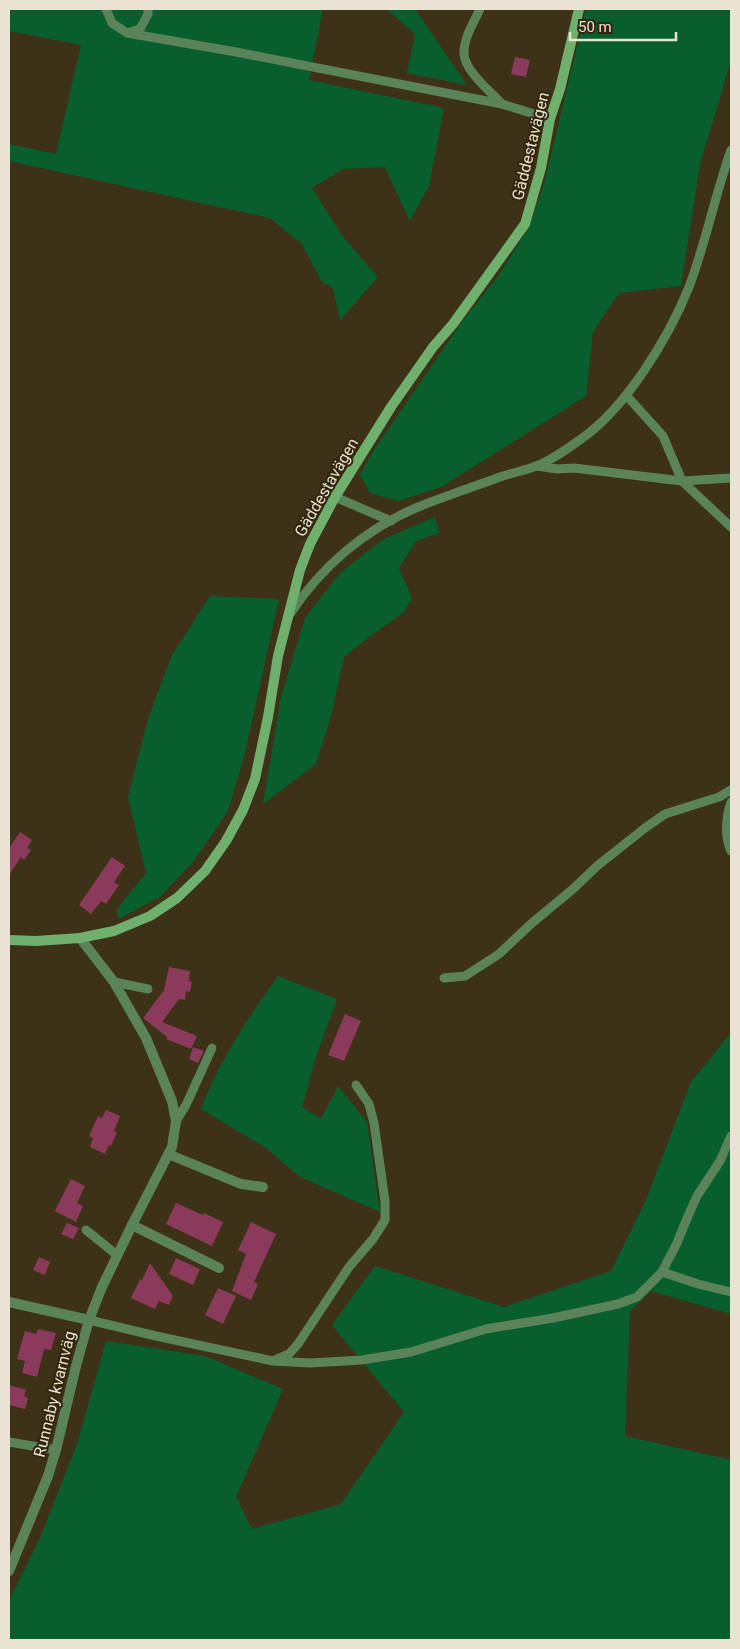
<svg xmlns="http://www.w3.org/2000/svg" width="740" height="1649" viewBox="0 0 740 1649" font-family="Roboto,sans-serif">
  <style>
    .green { fill: #085f2d }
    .building { fill: #8a3b5b }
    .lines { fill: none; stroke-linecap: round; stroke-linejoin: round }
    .lane { stroke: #5b8359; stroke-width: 9 }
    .street { stroke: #5b8359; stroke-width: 10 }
    .secondary { stroke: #6fb06d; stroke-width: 10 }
    .labels { text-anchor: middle; stroke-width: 4; stroke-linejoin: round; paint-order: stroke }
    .street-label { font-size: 16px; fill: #eae3d4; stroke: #32270d }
  </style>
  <rect width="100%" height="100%" fill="#3d3117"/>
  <g class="green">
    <path d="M9 9H323L309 80 444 108 429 186 410 221 385 167 343 169 312 188 343 237 378 277 340 320 333 288 322 282 302 244 270 218 9 161V144L56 154 81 45 9 31Z"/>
    <path d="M386 9H415L467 85 407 73 415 34Z"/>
    <path d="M586 9H731V60L700 164 681 286 619 293 593 332 586 396 441 487 398 501 370 493 360 475 372 453 461 323 498 276 528 229 544 184Z"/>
    <path d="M435 517 439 533 416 541 399 568 412 598 404 612 369 637 344 657 331 716 316 764 263 804 281 697 305 618 341 572 384 539Z"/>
    <path d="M210 596 279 599 245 753 228 811 193 862 160 897 118 919 117 909 146 873 128 797 148 719 172 655Z"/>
    <path d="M278 976 337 999 317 1054 302 1107 321 1119 338 1086 367 1122 380 1212 300 1177 266 1148 201 1109C219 1061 248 1018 278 976Z"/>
    <path d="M731 1033V1314L651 1291 630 1311 625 1436 731 1460V1640H9V1601L40 1538 77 1444 106 1341 205 1356 283 1389 236 1497 252 1529 341 1504 404 1412 332 1325 375 1266 504 1307 611 1271 646 1200 691 1082Z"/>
  </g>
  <g class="building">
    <path d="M515 57 530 60 526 77 511 74Z"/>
    <path d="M20 832 32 840 27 848 31 850 24 860 21 857 9 875V848Z"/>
    <path d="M112 857 125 866 114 882 119 885 106 904 101 901 91 914 79 905Z"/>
    <path d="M169 967 190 971 189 981 192 982 190 992 186 991 185 1000 179 999 162 1022 197 1036 191 1049 166 1039 167 1037 143 1018 164 990Z"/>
    <path d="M345 1014 361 1021 344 1061 328 1055Z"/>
    <path d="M193 1047 204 1051 198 1063 189 1059Z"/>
    <path d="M106 1110 120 1116 114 1131 117 1132 111 1146 109 1145 105 1154 90 1147 93 1138 89 1136 98 1116 102 1118Z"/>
    <path d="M71 1179 85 1186 77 1203 83 1206 76 1222 55 1211Z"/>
    <path d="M176 1203 203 1215 204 1213 223 1222 212 1246 166 1224Z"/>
    <path d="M251 1222 276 1234 254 1282 258 1284 251 1300 232 1291 246 1254 238 1250Z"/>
    <path d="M67 1223 79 1228 73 1239 61 1234Z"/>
    <path d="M39 1257 50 1262 45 1275 33 1270Z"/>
    <path d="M176 1258 200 1269 193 1285 169 1274Z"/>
    <path d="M150 1263 173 1296 169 1305 159 1301 155 1309 131 1298 140 1279 142 1280Z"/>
    <path d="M218 1288 236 1296 223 1324 205 1315Z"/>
    <path d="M38 1329 56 1333 51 1350 44 1349 37 1377 22 1373 25 1361 17 1359 25 1331 36 1334Z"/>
    <path d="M9 1385 26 1390 24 1396 28 1398 25 1409 9 1405Z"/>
  </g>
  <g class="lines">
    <g class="lane">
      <path d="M106 9 112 23 127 33 236 52 502 104 550 119"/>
      <path d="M480 9C474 22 463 39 464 54 465 71 490 91 502 104"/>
      <path d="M130 32 140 29 148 14V9"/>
      <path d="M626 395 663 436 682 481 731 527"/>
      <path d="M537 466 557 469 574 468 682 481 731 478"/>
      <path d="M335 497 391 521"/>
      <path d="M290 614C321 567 365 529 418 507 445 496 473 487 500 477 511 473 524 471 536 466 548 462 570 447 581 439 626 408 669 337 689 287 706 242 715 195 731 150"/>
      <path d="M731 802C726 817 724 836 731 851"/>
      <path d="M444 978 465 976 499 954 532 923 573 889 597 866 645 828 665 814 719 797 731 790"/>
      <path d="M114 982 148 989"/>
      <path d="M176 1121 186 1105 212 1048"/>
      <path d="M86 1230 117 1255"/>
      <path d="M662 1272 677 1243 688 1216 697 1196 720 1161 731 1136"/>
      <path d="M89 1320 156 1336 273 1361 310 1363 362 1360 411 1352 486 1329 553 1318 618 1304 637 1297 662 1272 698 1284 731 1292"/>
      <path d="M275 1360 289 1354 298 1344 349 1267 373 1239 385 1220V1201L374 1123 369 1104 356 1085"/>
      <path d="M9 1442 56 1450"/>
    </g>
    <g class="street">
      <path d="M168 1154 241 1184 263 1187"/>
      <path d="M132 1225 219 1268"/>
      <path d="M9 1302 89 1320"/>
      <path d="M9 1571 48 1476 56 1450 76 1366 89 1320 102 1287 132 1225 172 1147 176 1121 172 1101 146 1038 114 982 80 938"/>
    </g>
    <path class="secondary" d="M9 940 36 941 80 938 114 931 150 916 177 898 205 871 226 841 243 810 255 779 268 717 278 656 300 570 310 544 335 497 391 407 433 347 453 324 525 224 541 168 550 119 560 89 579 9"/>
  </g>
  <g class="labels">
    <g class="street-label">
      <text transform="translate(530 146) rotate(-76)" y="6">Gäddestavägen</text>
      <text transform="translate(326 487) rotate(-60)" y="6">Gäddestavägen</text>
      <text transform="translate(54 1394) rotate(-76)" y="6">Runnaby kvarnväg</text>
    </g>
  </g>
  <rect width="740" height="1649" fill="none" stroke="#eae3d4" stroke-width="20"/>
  <path d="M570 32v8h106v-8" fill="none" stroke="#eae3d4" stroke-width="2.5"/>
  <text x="578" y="32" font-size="15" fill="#eae3d4" stroke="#32270d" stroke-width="4" paint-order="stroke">50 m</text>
</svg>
